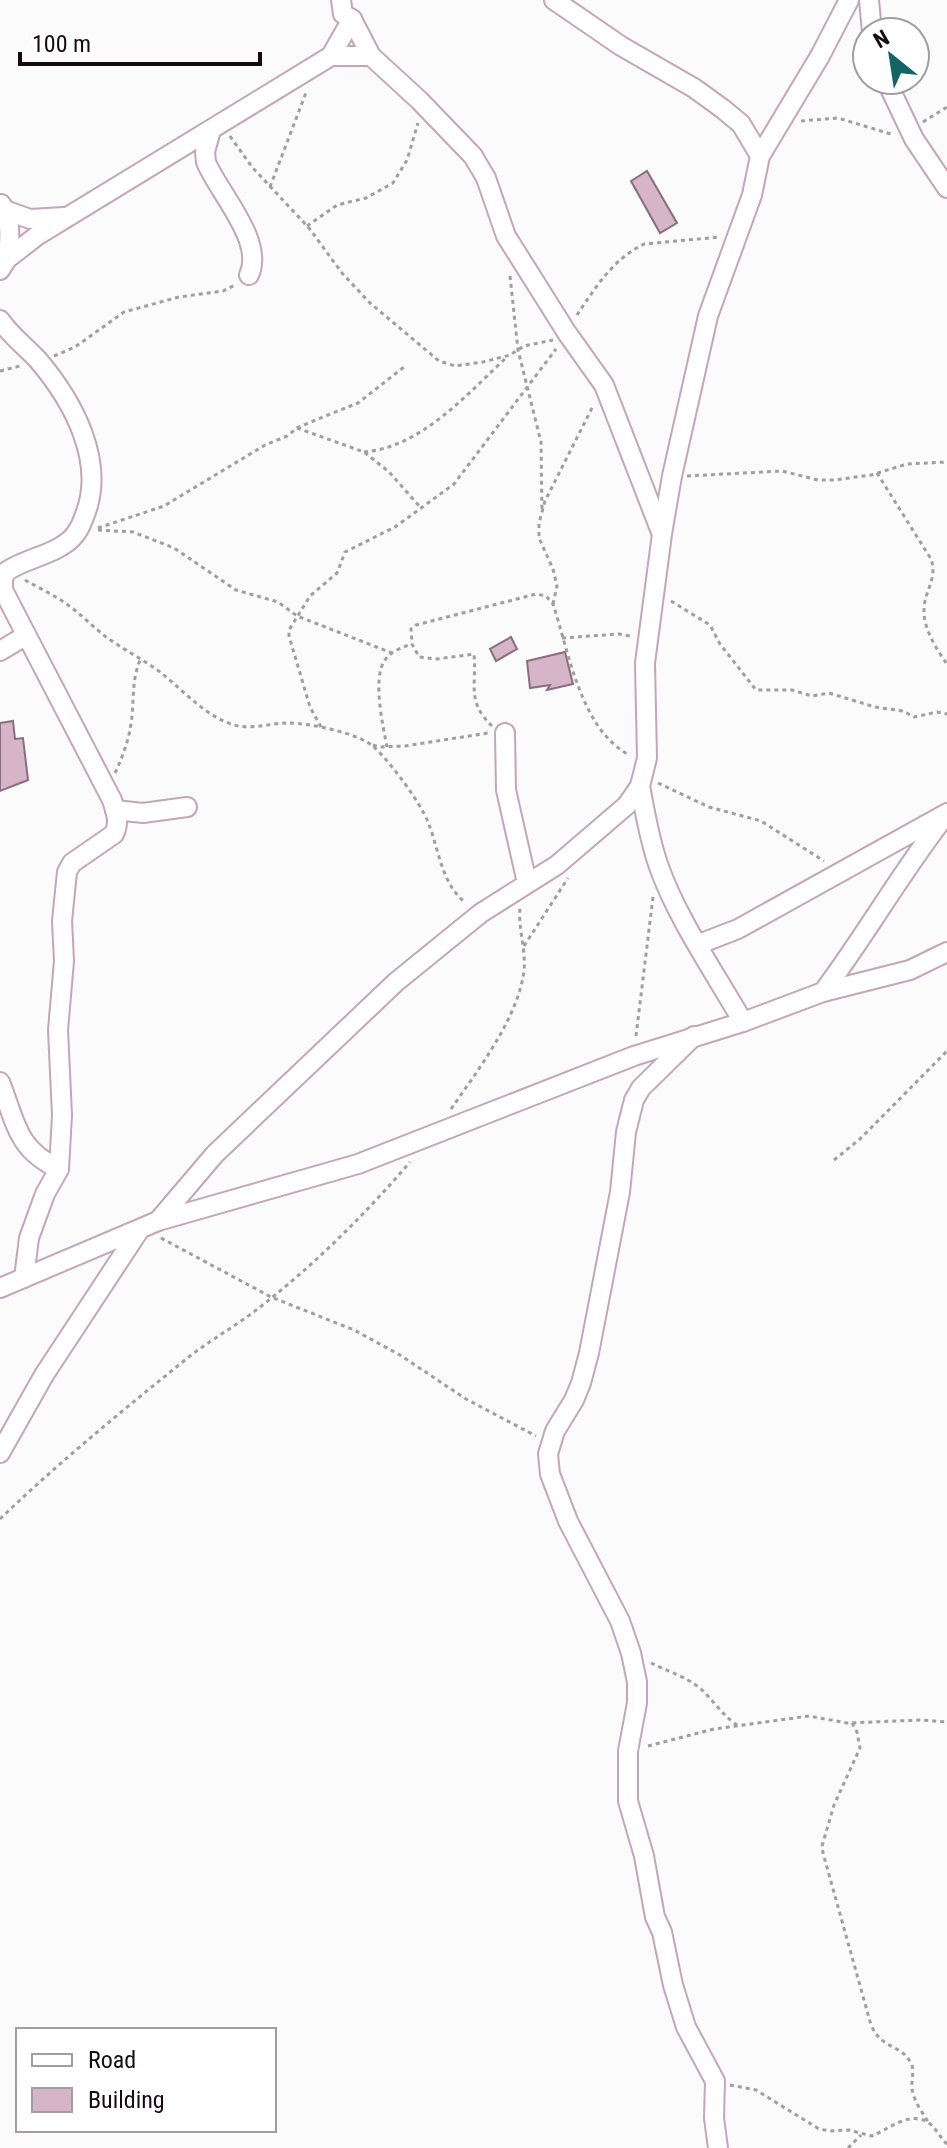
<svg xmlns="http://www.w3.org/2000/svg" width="947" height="2148" viewBox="0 0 947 2148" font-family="'Roboto Condensed',sans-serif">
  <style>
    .building { fill: #d5b5c7; stroke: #8a6e7e; stroke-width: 2 }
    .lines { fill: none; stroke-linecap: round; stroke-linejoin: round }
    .minor-casing { stroke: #c4a6b7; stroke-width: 22 }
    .path { stroke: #a19ea0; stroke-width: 3; stroke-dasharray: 4 4; stroke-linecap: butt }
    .minor { stroke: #fff; stroke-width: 18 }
  </style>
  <rect width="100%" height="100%" fill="#fbfbfb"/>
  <g class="building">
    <path d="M647 171 677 223 660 233 631 181Z"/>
    <path d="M511 637 517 649 496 661 490 649Z"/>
    <path d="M565 652 573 684 547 690 550 685 530 688 527 661Z"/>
    <path d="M13 721 15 739 23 738 28 780 0 791V723Z"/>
  </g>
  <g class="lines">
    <g class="minor-casing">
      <g id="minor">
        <path d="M341 0 343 14 352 19 371 56 419 100 473 156 486 178 506 236 567 333 604 385 661 532"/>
        <path d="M554 0 621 46 694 88 723 109 741 124 760 156"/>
        <path d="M869 0 872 32"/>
        <path d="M331 56H371"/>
        <path d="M886 80 914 139 947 188"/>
        <path d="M211 130 205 152 206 162C218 192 265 241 249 275"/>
        <path d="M1 204C12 218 10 242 7 259"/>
        <path d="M5 210 30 219 64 217"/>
        <path d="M0 270 7 259 38 235 331 56 352 19"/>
        <path d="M0 320C11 336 25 346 38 360 73 401 107 463 84 517 82 523 77 533 72 538 55 555 26 558 7 571L3 578V590L112 800C116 813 120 822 114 834L72 863 67 872 62 921 64 961 58 1030 62 1115 59 1169 45 1194 29 1238 24 1278"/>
        <path d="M0 651 25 636"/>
        <path d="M505 733 506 790 527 883"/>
        <path d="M640 786C645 812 649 838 658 864 676 917 715 973 743 1022"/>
        <path d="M115 810 143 813 187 807"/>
        <path d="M699 944 738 929 947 813"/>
        <path d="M823 992C865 936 899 876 942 820"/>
        <path d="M694 1036 641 1088 634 1100 626 1132 620 1192 589 1353 581 1383 574 1400 555 1431 548 1454 550 1474 568 1521 620 1621 631 1653 637 1682V1703L628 1751V1801L644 1856 655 1917 662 1932 673 1985 686 2027 715 2081 714 2118 718 2148"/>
        <path d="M0 1082C16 1122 16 1149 59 1169"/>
        <path d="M158 1221 215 1154 396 982 481 913 557 865 627 805 640 786 647 758 645 663 662 534 672 476 708 316 752 195 760 156 820 56 849 0"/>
        <path d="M0 1288 158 1221 358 1164 634 1056 743 1022 823 992 910 970 947 952"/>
        <path d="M0 1453 44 1375 140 1229"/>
      </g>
    </g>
    <g class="path">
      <path d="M801 121 838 118 894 135"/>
      <path d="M923 122 947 107"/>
      <path d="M230 136 252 167 309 228 342 273 370 303 439 361 455 366 483 362 510 355 524 346 553 340"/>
      <path d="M270 187 307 90"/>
      <path d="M307 226 337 205 366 198 393 183 407 160 418 123"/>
      <path d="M510 276 518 350 541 442 542 511"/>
      <path d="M577 315C595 288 613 259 644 244L720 237"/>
      <path d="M54 356 75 347 124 312 179 297 223 291 237 284"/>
      <path d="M0 371 20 366"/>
      <path d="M297 428 364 452 389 472 421 508"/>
      <path d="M364 452C422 447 467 394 508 356"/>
      <path d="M877 473 931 559C938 579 924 591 924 610 923 628 937 650 947 664"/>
      <path d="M687 476 782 471 818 480H834L871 475 907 464 947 462"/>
      <path d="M98 528 164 506 265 445 287 436 297 428 318 419 358 403 404 367"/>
      <path d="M98 530 133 532 174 548 236 590 278 602 297 616 392 653"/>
      <path d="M25 580C41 589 58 597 72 608 85 618 96 630 109 639 126 651 144 660 160 672 184 691 205 716 234 725 253 730 270 723 288 723 309 723 360 733 375 748 391 763 420 802 428 822 439 849 441 884 466 903"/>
      <path d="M671 601 710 625 720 644 756 690H792L812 696 829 693 875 707 903 711 914 717 937 712 947 714"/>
      <path d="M553 604 557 586 553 569 539 538V523L545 501 593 406"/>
      <path d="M562 638 619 634 630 636"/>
      <path d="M492 726C466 701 477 685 474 654L437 659 419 657 412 644 411 629 416 625 536 594 546 596 553 604C569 652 580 728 629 755"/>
      <path d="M321 727 310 707 289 636V630L310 596 337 573 345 552 395 527 454 484 556 349"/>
      <path d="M373 745 378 747 405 746 488 733"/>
      <path d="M387 747C383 726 372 678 385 660 391 651 402 648 411 644"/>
      <path d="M115 773C124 754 130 736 132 716 134 695 132 678 141 658"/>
      <path d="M658 783 709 807 761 821 824 861"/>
      <path d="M524 946 568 878"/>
      <path d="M636 1036 653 897"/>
      <path d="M451 1109C478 1070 518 1018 524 971 526 949 518 929 520 908"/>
      <path d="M834 1160 860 1139 947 1051"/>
      <path d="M161 1238 271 1297 354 1330 400 1355 466 1399 536 1436"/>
      <path d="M0 1519C58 1463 122 1411 185 1360 206 1343 229 1330 251 1314 309 1270 362 1218 410 1162"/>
      <path d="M651 1663C667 1671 687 1677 701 1689 714 1701 722 1715 737 1725"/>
      <path d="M852 1723 857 1732 860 1748 834 1805 822 1846 823 1853 871 2025C883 2051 900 2043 911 2063 915 2071 911 2079 912 2088 913 2100 922 2112 928 2122"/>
      <path d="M648 1746 714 1729 809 1716 847 1723 922 1720 947 1722"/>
      <path d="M730 2085 756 2090 819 2129 830 2131 849 2130 872 2136C889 2129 910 2110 929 2123 937 2129 940 2138 947 2144"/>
      <path d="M848 2148 861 2135"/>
    </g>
    <use href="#minor" class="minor"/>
  </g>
  <rect x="16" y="2028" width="260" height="104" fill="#ffffff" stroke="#a19da0" stroke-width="2"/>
  <rect x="32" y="2054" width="40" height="12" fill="#ffffff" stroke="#a19da0" stroke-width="2"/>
  <text x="88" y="2068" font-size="24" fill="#150b11">Road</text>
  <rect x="32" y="2088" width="40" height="24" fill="#d5b5c7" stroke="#a19da0" stroke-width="2"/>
  <text x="88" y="2108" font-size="24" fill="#150b11">Building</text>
  <g transform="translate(891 56) rotate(330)"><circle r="38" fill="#ffffff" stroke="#a19da0" stroke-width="2"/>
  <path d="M0-6L14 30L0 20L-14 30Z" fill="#136367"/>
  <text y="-12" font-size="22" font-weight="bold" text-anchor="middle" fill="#150b11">N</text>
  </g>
  <path d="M20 52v12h240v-12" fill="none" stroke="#150b11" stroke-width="4"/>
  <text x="32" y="52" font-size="24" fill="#150b11" stroke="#ffffff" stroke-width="6" paint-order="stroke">100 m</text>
</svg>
